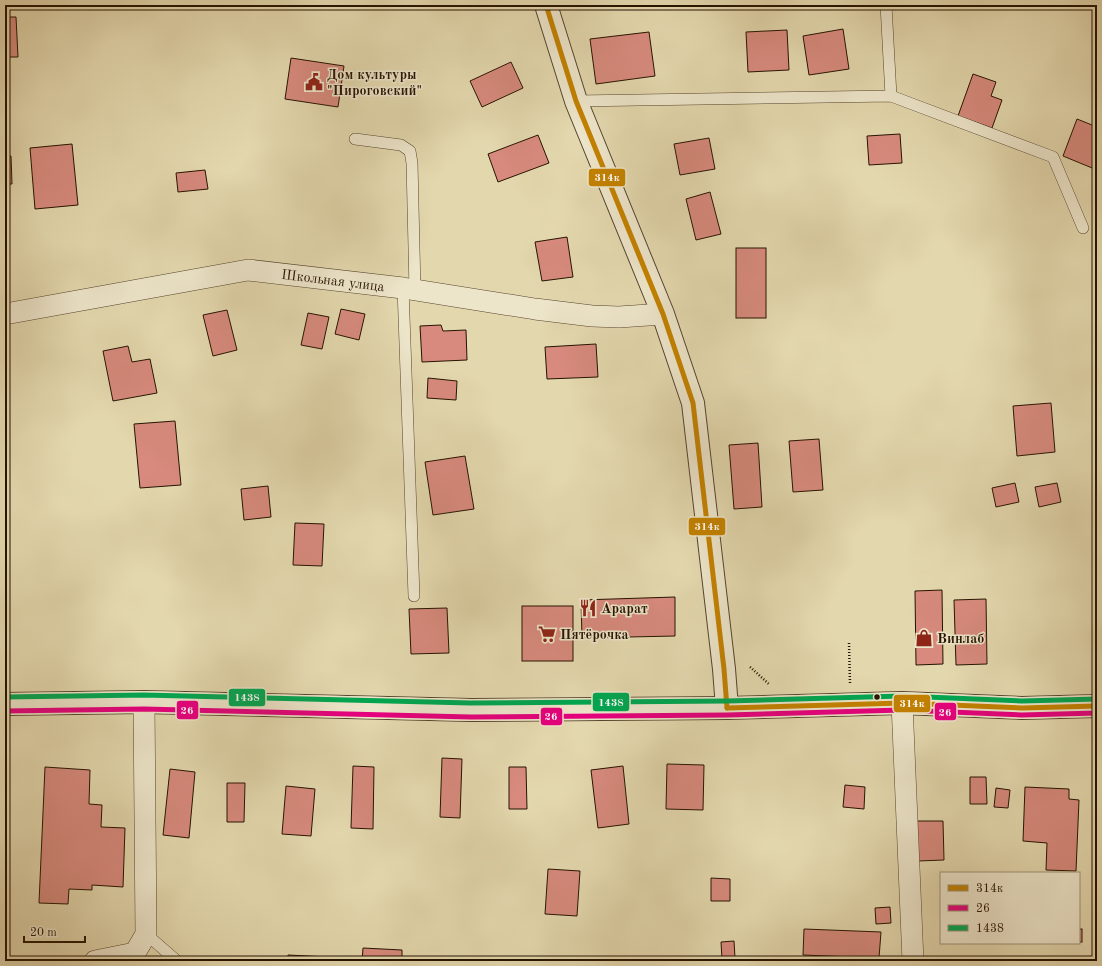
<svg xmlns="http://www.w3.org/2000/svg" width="1102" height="966" viewBox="0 0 1102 966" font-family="'Old Standard TT',serif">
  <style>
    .building { fill: #d78a7d; stroke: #261300 }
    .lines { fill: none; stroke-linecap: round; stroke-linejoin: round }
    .service-casing { stroke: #55442b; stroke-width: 12 }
    .minor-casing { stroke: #55442b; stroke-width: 22 }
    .tertiary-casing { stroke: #55442b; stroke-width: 24 }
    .path { stroke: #261300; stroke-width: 2.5; stroke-dasharray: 1 2; stroke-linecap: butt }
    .service { stroke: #ede5ca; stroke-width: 11 }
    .minor { stroke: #ede5ca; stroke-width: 21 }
    .tertiary { stroke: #ede5ca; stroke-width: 22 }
    .bus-1-casing { stroke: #ede5ca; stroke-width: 8 }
    .bus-2-casing { stroke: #ede5ca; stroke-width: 8 }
    .bus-3-casing { stroke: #ede5ca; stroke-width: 8 }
    .bus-1 { stroke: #c38100; stroke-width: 5 }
    .bus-2 { stroke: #e5007d; stroke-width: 5 }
    .bus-3 { stroke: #00a651; stroke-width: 5 }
    .bus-dot { fill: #261300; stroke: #ede5ca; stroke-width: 1.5 }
    .labels { text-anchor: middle; stroke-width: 3; stroke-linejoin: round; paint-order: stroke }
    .poi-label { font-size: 14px; font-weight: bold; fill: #261300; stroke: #ede5ca; text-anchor: start }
    .street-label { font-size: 14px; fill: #261300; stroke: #ede5ca }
    .line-badge { stroke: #ede5ca; stroke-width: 1.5 }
    .badge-label { font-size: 11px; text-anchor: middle; font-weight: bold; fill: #fff }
  </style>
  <rect width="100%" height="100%" fill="#e3d7ad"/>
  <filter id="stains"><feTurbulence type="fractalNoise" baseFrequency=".005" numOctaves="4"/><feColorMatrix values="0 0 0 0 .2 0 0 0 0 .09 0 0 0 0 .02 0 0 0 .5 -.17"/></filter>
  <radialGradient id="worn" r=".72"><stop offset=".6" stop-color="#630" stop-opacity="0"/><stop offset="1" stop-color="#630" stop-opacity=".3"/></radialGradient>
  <g class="building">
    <path d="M5 17H16L18 57H5Z"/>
    <path d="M843 29 849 69 809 75 803 36Z"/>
    <path d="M787 30 789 70 748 72 746 32Z"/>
    <path d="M649 32 655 76 596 84 590 39Z"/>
    <path d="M291 58 344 66 338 107 285 99Z"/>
    <path d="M511 62 523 88 482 107 470 81Z"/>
    <path d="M973 74 996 82 991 96 1002 100 992 128 958 116Z"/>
    <path d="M1077 119 1097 127V170L1063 156Z"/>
    <path d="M900 134 902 163 869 165 867 136Z"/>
    <path d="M538 135 549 163 498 182 488 154Z"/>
    <path d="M709 138 715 169 680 175 674 144Z"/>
    <path d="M72 144 78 205 35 209 30 148Z"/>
    <path d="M5 156H11L12 184H5Z"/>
    <path d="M205 170 208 189 178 192 176 173Z"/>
    <path d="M710 192 721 234 696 240 686 199Z"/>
    <path d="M567 237 573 277 542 281 535 242Z"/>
    <rect x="736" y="248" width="30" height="70"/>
    <path d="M341 309 365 314 359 340 335 334Z"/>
    <path d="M227 310 237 350 213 356 203 315Z"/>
    <path d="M308 313 329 317 322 349 301 345Z"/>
    <path d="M441 325 443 331 466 330 467 360 422 362 420 326Z"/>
    <path d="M596 344 598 377 547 379 545 347Z"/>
    <path d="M128 346 132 362 150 359 157 393 113 401 103 351Z"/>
    <path d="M428 378 457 381 456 400 427 398Z"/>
    <path d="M1051 403 1055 452 1017 456 1013 406Z"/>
    <path d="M175 421 181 485 140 488 134 424Z"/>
    <path d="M819 439 823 490 793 492 789 441Z"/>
    <path d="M758 443 762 507 734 509 729 445Z"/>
    <path d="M465 456 474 509 433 515 425 462Z"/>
    <path d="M1015 483 1019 502 996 507 992 488Z"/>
    <path d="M1057 483 1061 502 1039 507 1035 487Z"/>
    <path d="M268 486 271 517 244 520 241 489Z"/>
    <path d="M295 523 324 524 322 566 293 565Z"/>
    <path d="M942 590 943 664 916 665 915 591Z"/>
    <path d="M675 597V636L582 638 581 600Z"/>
    <path d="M986 599 987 664 956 665 954 600Z"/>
    <rect x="522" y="606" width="51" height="55"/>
    <path d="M447 608 449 653 411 654 409 609Z"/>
    <path d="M442 758 462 759 460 818 440 817Z"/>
    <path d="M667 764 704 765 703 810 666 809Z"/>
    <path d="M353 766 374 767 373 829 351 828Z"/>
    <path d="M623 766 629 824 598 828 591 770Z"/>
    <path d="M45 767 90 770 89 804 102 805 101 827 125 828 123 887 92 885V890L69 889 68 904 39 903Z"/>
    <path d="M509 767H526L527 809H509Z"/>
    <path d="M170 769 195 772 189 838 163 835Z"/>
    <path d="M970 777H986L987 804H970Z"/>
    <path d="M227 783H245L244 822H227Z"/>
    <path d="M845 785 865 787 864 809 843 807Z"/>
    <path d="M286 786 315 789 311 836 282 834Z"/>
    <path d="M1025 787 1069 789V799L1079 800 1076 871 1046 870 1047 843 1023 841Z"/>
    <path d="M996 788 1010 790 1008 808 994 807Z"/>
    <path d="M1095 805H1097V823H1094Z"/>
    <path d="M917 821H943L944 860 918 861Z"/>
    <path d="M548 869 580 871 577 916 545 914Z"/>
    <path d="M711 878 730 879V901H711Z"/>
    <path d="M890 907 891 923 876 924 875 908Z"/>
    <path d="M804 929 881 932 879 958 803 955Z"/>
    <rect x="1079" y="929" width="3" height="13"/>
    <path d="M734 941 735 958 722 959 721 942Z"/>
    <path d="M363 948 402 950V961H362Z"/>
    <path d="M288 955 328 957V961H288Z"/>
    <rect x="1017" y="959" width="26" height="2"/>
  </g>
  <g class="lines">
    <g class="service-casing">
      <g id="service">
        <path d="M886 5 891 96"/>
        <path d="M576 101 891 96 1053 157 1083 228"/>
        <path d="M355 139 401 145 410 151 412 163 415 290"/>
        <path d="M403 288 414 596"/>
        <path d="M146 934 177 961"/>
      </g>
    </g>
    <g class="minor-casing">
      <g id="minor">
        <path d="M5 314 248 270 403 288 535 309 592 316 619 317 663 314"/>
        <path d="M902 703 913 961"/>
        <path d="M95 961 135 953 146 934 144 702"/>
      </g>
    </g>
    <g class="tertiary-casing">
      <g id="tertiary">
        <path d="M546 5 576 101 663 314 693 403 724 669 727 708"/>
        <path d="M5 704 144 702 471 710 727 708 902 703 1022 708 1097 706"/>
      </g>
    </g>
    <g class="path">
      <path d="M849 643 850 684"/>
      <path d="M750 667 770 685"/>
    </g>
    <use href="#service" class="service"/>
    <use href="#minor" class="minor"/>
    <use href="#tertiary" class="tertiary"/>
    <g class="bus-1-casing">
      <g id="bus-1">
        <path d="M546 5 576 101 663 314 693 403 724 669 727 708"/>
        <path d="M727 708 902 703 1022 708 1097 706"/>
      </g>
    </g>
    <g class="bus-2-casing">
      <path id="bus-2" d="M5 711 144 709 471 717 727 715 902 710 1022 715 1097 713"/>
    </g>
    <g class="bus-3-casing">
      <path id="bus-3" d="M5 697 144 695 471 703 727 701 902 696 1022 701 1097 699"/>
    </g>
    <use href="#bus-1" class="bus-1"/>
    <use href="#bus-2" class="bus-2"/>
    <use href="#bus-3" class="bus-3"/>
  </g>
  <defs>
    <g id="civic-bare" transform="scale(1.38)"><path d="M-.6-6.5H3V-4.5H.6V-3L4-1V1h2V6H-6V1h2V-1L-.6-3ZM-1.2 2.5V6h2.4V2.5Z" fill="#8f2418" stroke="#ede5ca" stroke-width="2.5" paint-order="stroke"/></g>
    <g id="restaurant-bare" transform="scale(1.38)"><path d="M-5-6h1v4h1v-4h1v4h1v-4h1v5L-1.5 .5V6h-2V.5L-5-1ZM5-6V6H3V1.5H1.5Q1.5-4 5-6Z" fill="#8f2418" stroke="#ede5ca" stroke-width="2.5" paint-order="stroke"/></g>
    <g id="supermarket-bare" transform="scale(1.38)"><path d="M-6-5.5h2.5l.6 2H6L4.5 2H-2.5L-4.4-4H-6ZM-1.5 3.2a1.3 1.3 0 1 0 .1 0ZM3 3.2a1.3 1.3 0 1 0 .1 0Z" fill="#8f2418" stroke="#ede5ca" stroke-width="2.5" paint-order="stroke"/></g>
    <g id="shop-bare" transform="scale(1.38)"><path d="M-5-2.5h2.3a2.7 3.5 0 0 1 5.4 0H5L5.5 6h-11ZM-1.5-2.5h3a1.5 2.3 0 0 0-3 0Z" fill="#8f2418" stroke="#ede5ca" stroke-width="2.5" paint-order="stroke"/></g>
  </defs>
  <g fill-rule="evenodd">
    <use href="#civic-bare" x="314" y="82"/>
    <use href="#restaurant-bare" x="588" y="608"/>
    <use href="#supermarket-bare" x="547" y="634"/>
    <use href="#shop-bare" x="924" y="638"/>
  </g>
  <circle class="bus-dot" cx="877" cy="697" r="3.5"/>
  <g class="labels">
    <g class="poi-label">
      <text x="327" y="79">Дом культуры<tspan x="327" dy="16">"Пироговский"</tspan></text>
      <text x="601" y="613">Арарат</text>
      <text x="560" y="639">Пятёрочка</text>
      <text x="937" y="643">Винлаб</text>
    </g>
    <g class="street-label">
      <text transform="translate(333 280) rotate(7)" y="5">Школьная улица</text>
    </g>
  </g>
  <g class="line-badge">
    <rect x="588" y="168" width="38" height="19" rx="4" fill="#c38100"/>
    <rect x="688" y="517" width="38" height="19" rx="4" fill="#c38100"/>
    <rect x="228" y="688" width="38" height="19" rx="4" fill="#00a651"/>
    <rect x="592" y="692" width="38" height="20" rx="4" fill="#00a651"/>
    <rect x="893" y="694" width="38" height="19" rx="4" fill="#c38100"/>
    <rect x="176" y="700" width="23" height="20" rx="4" fill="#e5007d"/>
    <rect x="934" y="702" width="23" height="19" rx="4" fill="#e5007d"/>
    <rect x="540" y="707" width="23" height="19" rx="4" fill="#e5007d"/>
  </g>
  <g class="badge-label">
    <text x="607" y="181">314к</text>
    <text x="707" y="530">314к</text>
    <text x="247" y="701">1438</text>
    <text x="611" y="706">1438</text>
    <text x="912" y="707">314к</text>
    <text x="187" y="714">26</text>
    <text x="945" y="716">26</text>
    <text x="551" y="720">26</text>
  </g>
  <rect width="1102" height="966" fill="none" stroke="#e3d7ad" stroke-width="20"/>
  <rect x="6" y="6" width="1090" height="954" fill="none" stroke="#261300" stroke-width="2"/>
  <rect x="10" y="10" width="1082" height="946" fill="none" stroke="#261300"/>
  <rect x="940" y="872" width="140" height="72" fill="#ede5ca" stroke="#9d9179"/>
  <rect x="948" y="885" width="20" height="6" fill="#c38100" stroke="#9d9179"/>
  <text x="976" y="892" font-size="12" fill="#261300">314к</text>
  <rect x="948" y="905" width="20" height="6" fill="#e5007d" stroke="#9d9179"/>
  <text x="976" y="912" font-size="12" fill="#261300">26</text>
  <rect x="948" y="925" width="20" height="6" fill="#00a651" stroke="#9d9179"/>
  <text x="976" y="932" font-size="12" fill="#261300">1438</text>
  <path d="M24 936v6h61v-6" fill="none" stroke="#261300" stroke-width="2"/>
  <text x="30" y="936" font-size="12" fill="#261300" stroke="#ede5ca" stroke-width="3" paint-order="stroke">20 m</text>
  <rect width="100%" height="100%" filter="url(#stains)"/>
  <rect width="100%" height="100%" fill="url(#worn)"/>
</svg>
